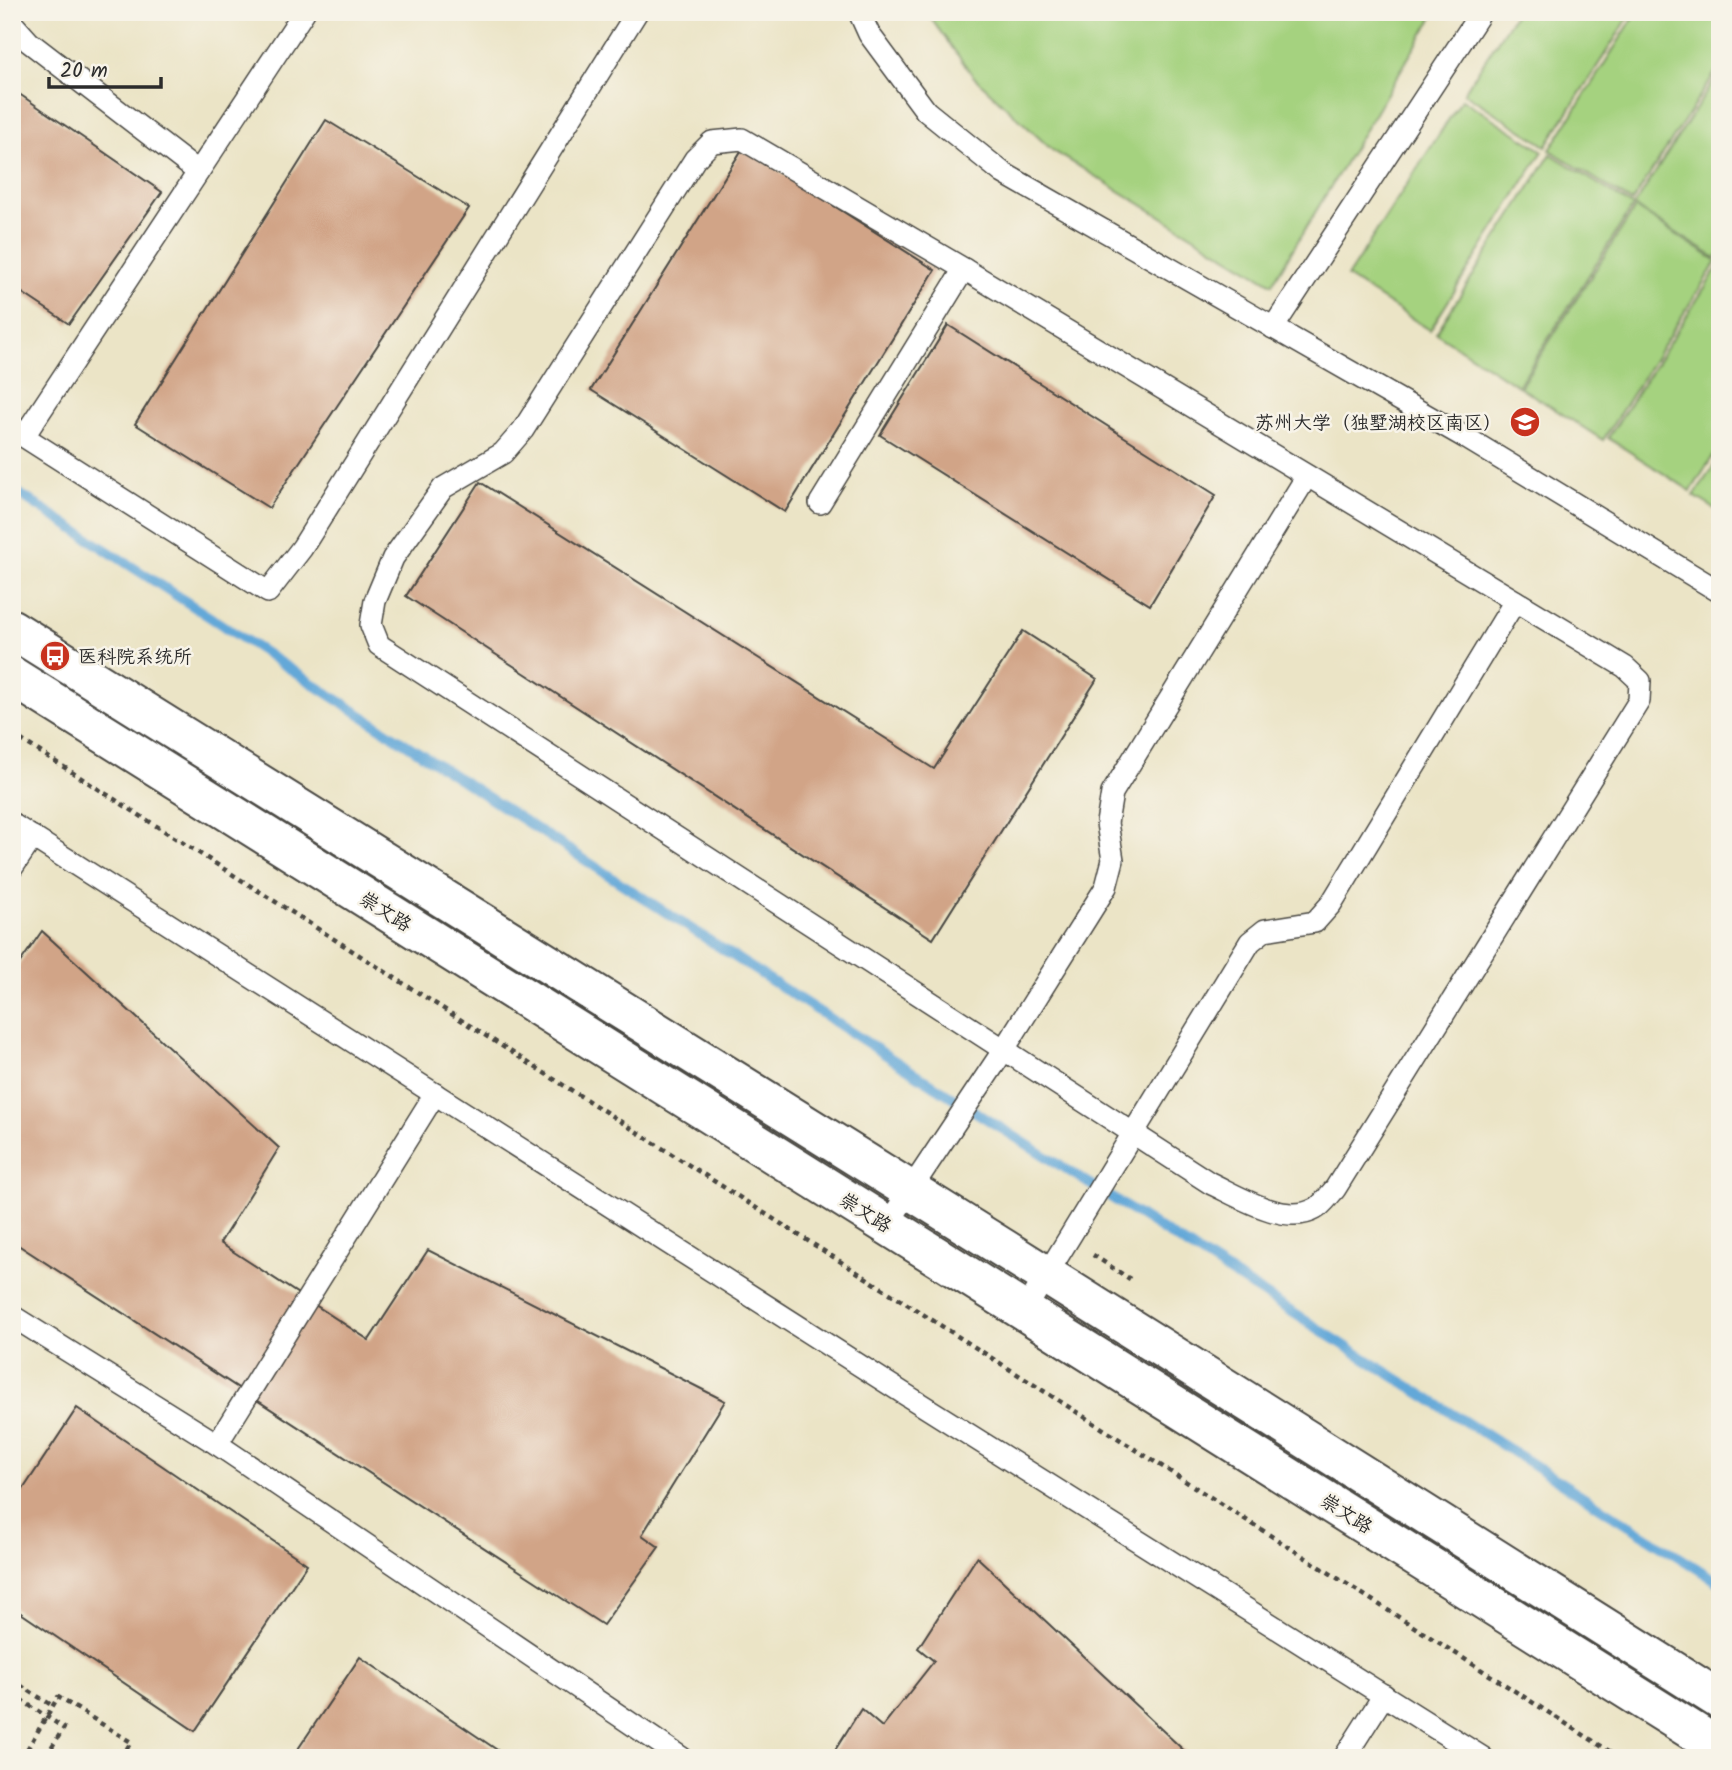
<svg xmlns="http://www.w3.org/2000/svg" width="1732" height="1770" viewBox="0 0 1732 1770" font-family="Kalam,'LXGW WenKai TC',sans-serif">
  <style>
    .green { fill: #a5d27f; stroke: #687e55; stroke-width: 2 }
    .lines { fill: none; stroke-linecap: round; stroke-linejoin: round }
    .stream { stroke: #63a8d8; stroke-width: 10 }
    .building { fill: #d1a487 }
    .service-casing { stroke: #484742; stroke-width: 24 }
    .tertiary-casing { stroke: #484742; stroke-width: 42 }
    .path { stroke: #484742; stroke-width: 4.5; stroke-dasharray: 5 5; stroke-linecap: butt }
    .service { stroke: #fff; stroke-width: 21 }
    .tertiary { stroke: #fff; stroke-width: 38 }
    .path-bridge { stroke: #484742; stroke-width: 4.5; stroke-dasharray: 5 5; stroke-linecap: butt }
    .labels { text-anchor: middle; stroke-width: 5; stroke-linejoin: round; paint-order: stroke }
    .poi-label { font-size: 19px; fill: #2b2b2b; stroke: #f7f3e8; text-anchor: end }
    .street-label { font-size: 19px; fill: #2b2b2b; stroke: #f7f3e8 }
  </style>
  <rect width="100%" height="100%" fill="#f7f3e8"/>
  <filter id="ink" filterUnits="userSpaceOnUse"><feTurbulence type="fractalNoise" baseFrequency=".0143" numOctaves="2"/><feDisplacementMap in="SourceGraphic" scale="14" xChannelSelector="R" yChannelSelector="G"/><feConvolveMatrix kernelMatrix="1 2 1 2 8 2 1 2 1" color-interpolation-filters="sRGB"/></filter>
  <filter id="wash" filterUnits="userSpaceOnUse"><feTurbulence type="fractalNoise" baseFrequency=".00686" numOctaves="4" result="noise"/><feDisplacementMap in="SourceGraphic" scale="28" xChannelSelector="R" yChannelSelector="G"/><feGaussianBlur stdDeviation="1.57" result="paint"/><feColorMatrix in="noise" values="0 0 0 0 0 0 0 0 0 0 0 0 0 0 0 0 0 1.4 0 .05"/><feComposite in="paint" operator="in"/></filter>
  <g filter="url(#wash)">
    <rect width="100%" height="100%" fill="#ebe4c6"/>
    <g class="green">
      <path d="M926 12H1436L1272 284 1052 150 974 77Z"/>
      <path d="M1516 12H1632L1546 146 1464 93Z"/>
      <path d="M1637 12H1720V65L1632 202 1550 150Z"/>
      <path d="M1720 71V253L1716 258 1634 206Z"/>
      <path d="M1462 99 1543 151 1430 330 1347 277Z"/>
      <path d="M1551 154 1633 206 1518 386 1436 333Z"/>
      <path d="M1635 208 1717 261 1603 440 1520 387Z"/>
      <path d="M1720 264V445L1691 491 1608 438Z"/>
      <path d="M1720 456V512L1694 496Z"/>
    </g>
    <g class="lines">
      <path class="stream" d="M12 489 900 1064 1720 1583"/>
    </g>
    <g id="blocks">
      <g class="building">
        <path d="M12 89 162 192 69 324 12 286Z"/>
        <path d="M326 120 469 208 269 508 135 424Z"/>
        <path d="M743 148 935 270 785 512 591 390Z"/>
        <path d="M948 325 1216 495 1150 605 880 435Z"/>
        <path d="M480 482 934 769 1023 631 1097 679 933 939 406 596Z"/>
        <path d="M42 931 279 1148 220 1243 369 1340 428 1250 725 1401 642 1535 659 1547 603 1625 12 1241V974Z"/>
        <path d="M77 1408 307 1564 195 1731 12 1607V1506Z"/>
        <path d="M977 1557 1192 1758H830L861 1709 882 1727 934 1661 918 1648Z"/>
        <path d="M360 1657 509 1758H292Z"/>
      </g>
    </g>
  </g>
  <g filter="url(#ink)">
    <use href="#blocks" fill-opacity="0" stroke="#484742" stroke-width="2"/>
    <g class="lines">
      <g class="service-casing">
        <g id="service">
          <path d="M859 12 869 34 926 111 1003 173 1468 439 1720 592"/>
          <path d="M12 23 29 42 198 172"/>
          <path d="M742 139 964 269 1625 667 1640 681 1639 701 1335 1189C1329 1195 1323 1205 1315 1209 1285 1226 1238 1196 1210 1183L379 645 371 625 375 601 393 558 443 488 503 453 523 430 695 159 712 142Z"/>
          <path d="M1273 328 1481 12"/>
          <path d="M12 429 268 592 302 548 637 12"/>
          <path d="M24 436 304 12"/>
          <path d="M820 503 964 269"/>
          <path d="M12 824 903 1393 1483 1758"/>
          <path d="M12 868 33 837"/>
          <path d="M887 1225 999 1057 1106 887 1113 860 1107 823 1112 793 1307 476"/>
          <path d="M1025 1310 1250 942 1265 930 1315 922 1331 904 1515 601"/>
          <path d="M12 1316 217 1444 682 1758"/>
          <path d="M217 1444 435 1094"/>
          <path d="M1344 1758 1384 1695"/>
        </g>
      </g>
      <g class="tertiary-casing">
        <g id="tertiary">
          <path d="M12 629 1046 1275 1720 1700"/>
          <path d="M12 676 1720 1748"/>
        </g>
      </g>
      <g class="path">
        <path d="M12 734 1620 1758"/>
        <path d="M1093 1255 1130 1279"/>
        <path d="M12 1661 14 1662"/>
        <path d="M12 1680 53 1706"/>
        <path d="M22 1758 58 1697 131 1742 123 1755 129 1758"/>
      </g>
      <use href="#service" class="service"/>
      <use href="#tertiary" class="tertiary"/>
      <path class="path-bridge" d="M12 1694 64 1728 51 1748 66 1758"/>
    </g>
  </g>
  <defs>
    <g id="university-disc" transform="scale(1.575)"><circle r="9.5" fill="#c8321e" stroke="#f7f3e8"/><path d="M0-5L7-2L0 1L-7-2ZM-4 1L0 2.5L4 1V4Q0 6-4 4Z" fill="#fff"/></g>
    <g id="bus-disc" transform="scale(1.575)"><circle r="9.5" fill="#c8321e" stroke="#f7f3e8"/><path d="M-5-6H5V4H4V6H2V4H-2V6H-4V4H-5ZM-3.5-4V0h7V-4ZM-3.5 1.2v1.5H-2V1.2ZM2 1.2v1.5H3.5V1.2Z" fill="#fff"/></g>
  </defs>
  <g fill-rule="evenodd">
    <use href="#university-disc" x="1525" y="422"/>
    <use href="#bus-disc" x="55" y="656"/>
  </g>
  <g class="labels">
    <g class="poi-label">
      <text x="1502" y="429">苏州大学（独墅湖校区南区）</text>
      <text x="78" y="663" text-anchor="start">医科院系统所</text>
    </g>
    <g class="street-label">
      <text transform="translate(386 911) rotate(32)" y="7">崇文路</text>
      <text transform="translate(866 1212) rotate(32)" y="7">崇文路</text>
      <text transform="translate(1347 1513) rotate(32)" y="7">崇文路</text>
    </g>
  </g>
  <rect width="1732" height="1770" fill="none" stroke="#f7f3e8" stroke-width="42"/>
  <path d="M49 77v10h112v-10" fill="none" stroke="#2b2b2b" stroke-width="3.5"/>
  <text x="60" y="77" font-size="21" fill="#2b2b2b" stroke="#f7f3e8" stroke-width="5" paint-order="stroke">20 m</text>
</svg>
